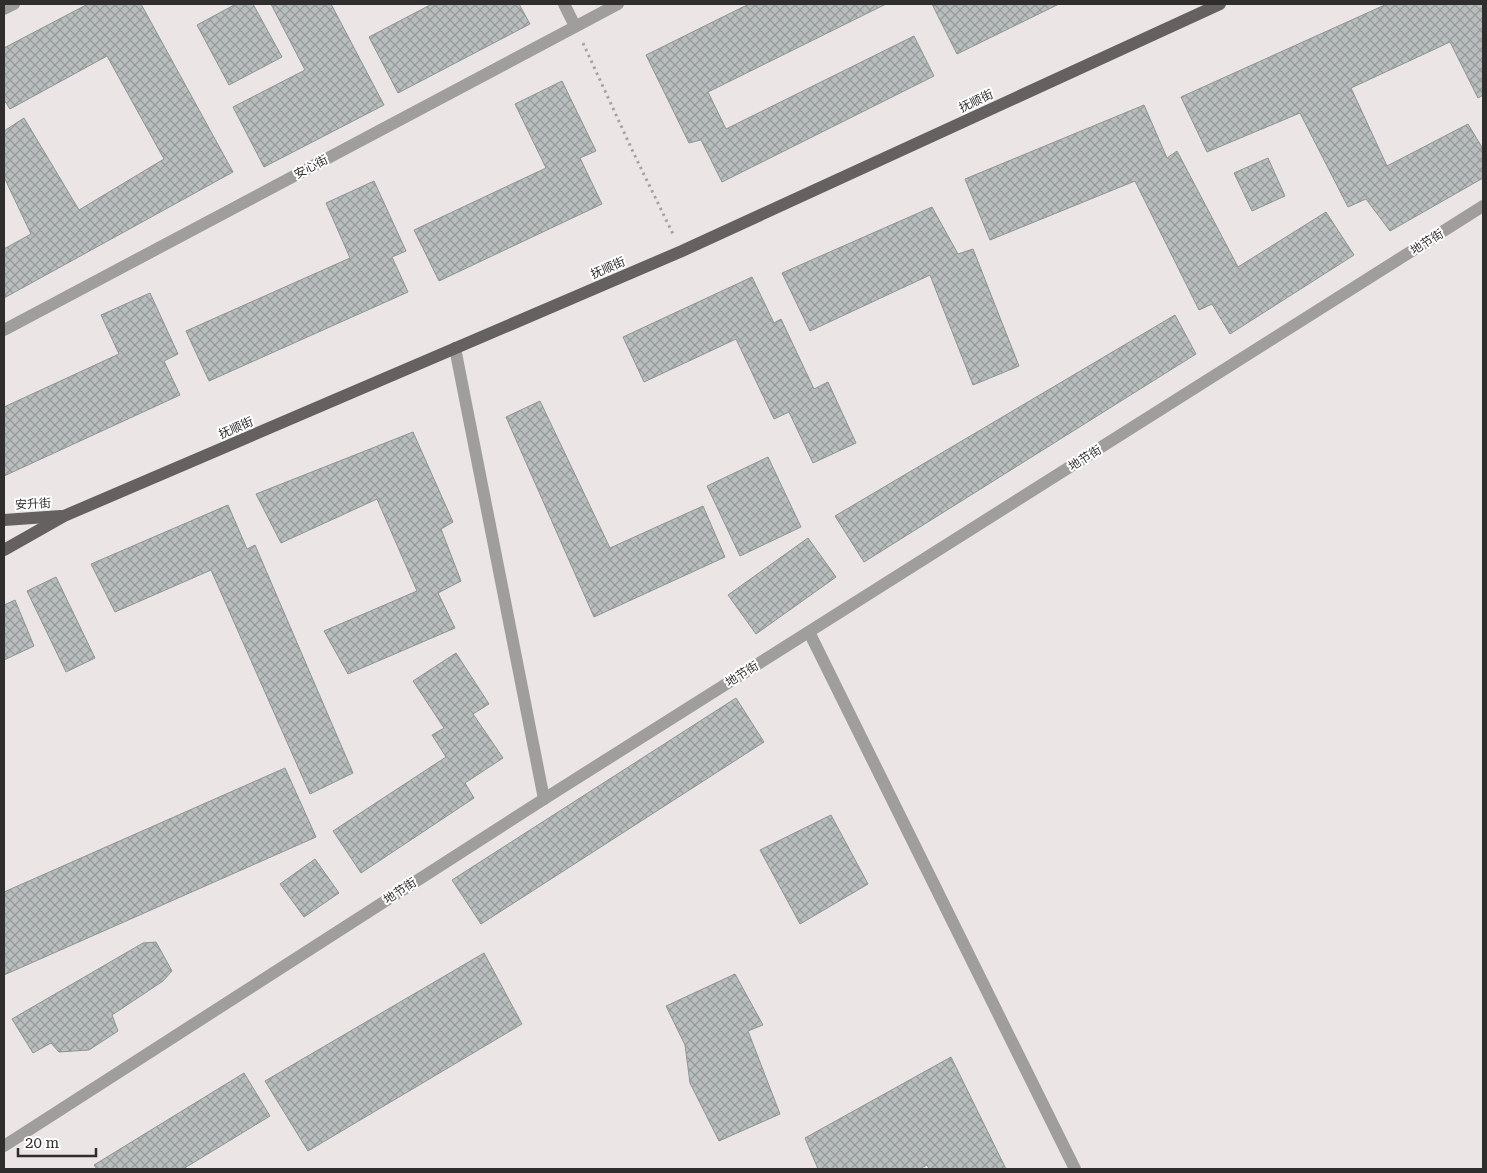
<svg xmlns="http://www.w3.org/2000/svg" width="1487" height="1173" viewBox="0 0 1487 1173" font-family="'Roboto Serif','Noto Sans SC',serif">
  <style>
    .building { fill: url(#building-cross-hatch); stroke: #8f9594 }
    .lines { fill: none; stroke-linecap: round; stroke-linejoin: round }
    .path { stroke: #a9a4a4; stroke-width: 3; stroke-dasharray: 2.5 4; stroke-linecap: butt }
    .minor { stroke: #a09d9d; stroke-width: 12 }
    .major { stroke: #656161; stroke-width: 12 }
    .labels { text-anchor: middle; stroke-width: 4; stroke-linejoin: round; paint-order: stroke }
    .street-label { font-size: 12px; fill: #2f2d2d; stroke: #fff }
  </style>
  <defs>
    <pattern id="building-cross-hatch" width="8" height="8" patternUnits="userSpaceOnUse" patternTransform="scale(1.25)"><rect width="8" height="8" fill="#b8bebd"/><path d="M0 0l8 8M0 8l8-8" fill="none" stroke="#969b9a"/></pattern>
  </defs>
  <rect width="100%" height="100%" fill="#ebe5e5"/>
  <g class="building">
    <path d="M88 4H141L233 172 4 298V249L31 234 4 177V131L24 118 79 210 164 159 107 56 10 109 4 100V48Z"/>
    <path d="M236 4H253L282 57 229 85 197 25Z"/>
    <path d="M271 4H331L384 105 264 167 233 107 305 70Z"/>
    <path d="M432 4H519L530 24 398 93 369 37Z"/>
    <path d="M749 4H886L708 92 726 129 914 36 934 76 722 182 701 140 689 143 646 55Z"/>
    <path d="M932 4H1059L957 54Z"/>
    <path d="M1387 4H1483V95L1478 98 1450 42 1351 88 1387 166 1468 124 1483 149V178L1390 231 1366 199 1348 207 1300 113 1207 152 1181 97Z"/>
    <path d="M562 81 596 151 580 158 602 204 439 281 414 230 546 168 515 104Z"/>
    <path d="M1144 105 1167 158 1177 151 1238 267 1326 212 1354 255 1230 334 1212 304 1199 310 1135 181 990 240 965 179Z"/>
    <path d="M1268 158 1285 196 1252 211 1234 173Z"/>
    <path d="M374 181 406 251 392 257 408 292 209 381 186 331 350 258 326 203Z"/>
    <path d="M932 207 958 254 973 249 1019 366 973 385 930 275 810 331 782 273Z"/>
    <path d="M752 277 774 323 781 319 814 389 828 382 856 443 813 463 789 412 774 419 736 339 644 382 623 337Z"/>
    <path d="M150 293 178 354 164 361 180 395 4 476V407L119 354 101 315Z"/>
    <path d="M1175 315 1196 354 864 562 835 516Z"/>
    <path d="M540 401 610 548 703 506 725 557 594 617 506 417Z"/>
    <path d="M413 432 453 522 441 529 461 581 438 593 455 628 348 674 324 631 417 591 377 499 281 543 256 494Z"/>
    <path d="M768 457 801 527 740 556 707 486Z"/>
    <path d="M228 505 247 549 255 545 353 773 310 794 211 570 115 612 91 564Z"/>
    <path d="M808 538 836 577 756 634 728 595Z"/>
    <path d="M56 577 95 658 66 672 27 591Z"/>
    <path d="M15 600 34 646 4 660V605Z"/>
    <path d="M456 653 489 704 473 714 503 758 465 783 474 798 361 873 333 831 446 757 432 735 444 728 413 681Z"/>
    <path d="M736 698 764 742 481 924 452 880Z"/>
    <path d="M285 768 316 837 4 975V892Z"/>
    <path d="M831 815 868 884 800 924 760 850Z"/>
    <path d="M315 859 339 893 304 917 280 884Z"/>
    <path d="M156 942 172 971 163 981 112 1015 118 1031 89 1050 59 1052 51 1043 33 1053 12 1019 143 943Z"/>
    <path d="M484 953 522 1024 308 1151 265 1081Z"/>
    <path d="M735 974 763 1025 748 1031 780 1114 719 1141 690 1083 685 1045 666 1006Z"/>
    <path d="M951 1057 1006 1169H929L927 1165 920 1169H818L805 1138Z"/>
    <path d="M244 1073 270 1116 183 1169H97L94 1165Z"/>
  </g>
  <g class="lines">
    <path class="path" d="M583 43 634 154 673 234"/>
    <g class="minor">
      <path d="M564 4 575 26"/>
      <path d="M4 9 14 4"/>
      <path d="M4 330 618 4"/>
      <path d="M455 348 544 799"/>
      <path d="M809 632 1075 1169"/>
      <path d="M4 1146 544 799 1483 206"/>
    </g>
    <g class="major">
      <path d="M4 520 61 516"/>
      <path d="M4 550 64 516 682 251 1220 4"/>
    </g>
  </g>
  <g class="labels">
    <g class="street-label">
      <text transform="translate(976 101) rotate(-25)" y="4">抚顺街</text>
      <text transform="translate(311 167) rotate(-28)" y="4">安心街</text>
      <text transform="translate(1427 242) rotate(-32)" y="4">地节街</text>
      <text transform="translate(608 268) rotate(-23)" y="4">抚顺街</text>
      <text transform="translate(236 428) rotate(-23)" y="4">抚顺街</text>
      <text transform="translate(1085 458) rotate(-32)" y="4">地节街</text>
      <text transform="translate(33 504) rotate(-3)" y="4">安升街</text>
      <text transform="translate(742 674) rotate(-32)" y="4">地节街</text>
      <text transform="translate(400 891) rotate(-33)" y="4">地节街</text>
    </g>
  </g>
  <rect width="1487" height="1173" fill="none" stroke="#2f2d2d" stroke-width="10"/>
  <path d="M18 1148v8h78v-8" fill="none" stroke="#2f2d2d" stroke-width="2.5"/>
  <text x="25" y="1148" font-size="15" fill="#2f2d2d" stroke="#ffffff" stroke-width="4" paint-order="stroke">20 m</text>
</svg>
